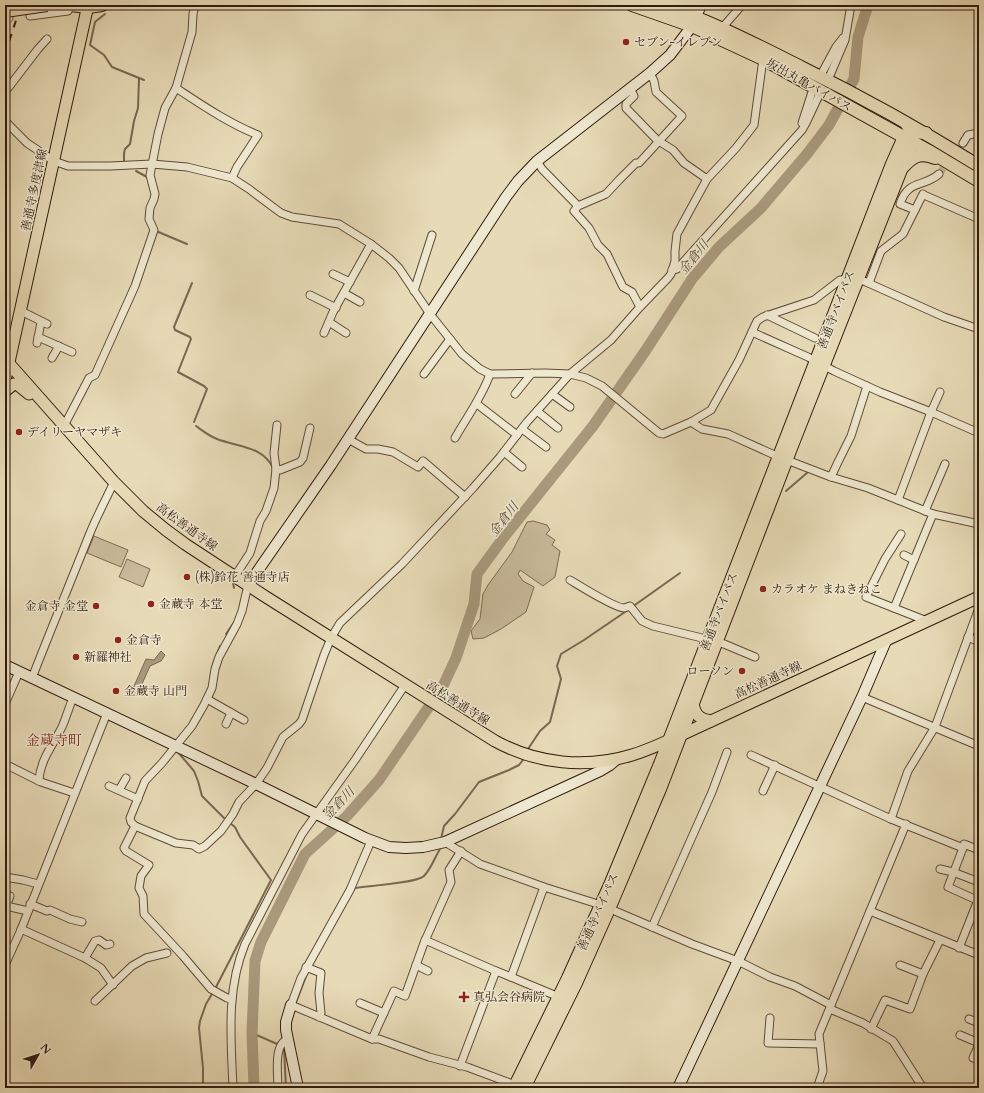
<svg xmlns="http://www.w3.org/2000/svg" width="984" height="1093" viewBox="0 0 984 1093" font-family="Cardo,'Noto Serif JP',serif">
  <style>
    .green { fill: #c8ba9a; stroke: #7c6a54 }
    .water { fill: #a99a7d; stroke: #796750 }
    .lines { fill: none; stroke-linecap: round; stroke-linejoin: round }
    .stream { stroke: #796750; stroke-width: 2 }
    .river { stroke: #a99a7d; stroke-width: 11 }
    .street-tunnel { stroke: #c2b595; stroke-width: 7; stroke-dasharray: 7 3.5; stroke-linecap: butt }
    .street-casing { stroke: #5e4b38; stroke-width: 9 }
    .secondary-casing { stroke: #301b0d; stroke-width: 12 }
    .primary-casing { stroke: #301b0d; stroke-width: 13 }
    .highway-casing { stroke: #301b0d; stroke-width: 14 }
    .street { stroke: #efe8d0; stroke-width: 7 }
    .secondary { stroke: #efe8d0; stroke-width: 10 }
    .primary { stroke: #e7dbb7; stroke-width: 11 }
    .highway { stroke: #e7dbb7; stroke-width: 12 }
    .rail { stroke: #301b0d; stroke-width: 2; stroke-dasharray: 7 7; stroke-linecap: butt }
    .highway-bridge-casing { stroke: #301b0d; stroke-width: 14; stroke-linecap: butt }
    .highway-bridge { stroke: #e7dbb7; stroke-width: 12 }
    .poi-dot { fill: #8f2418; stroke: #efe8d0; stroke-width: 1.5 }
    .labels { text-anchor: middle; stroke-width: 3; stroke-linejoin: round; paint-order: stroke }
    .poi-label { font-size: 12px; fill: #301b0d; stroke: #efe8d0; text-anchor: start }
    .street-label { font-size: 12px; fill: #301b0d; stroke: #efe8d0 }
    .water-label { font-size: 13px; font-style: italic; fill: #5a4734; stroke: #efe8d0 }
    .quarter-label { font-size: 14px; fill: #7a1f14; stroke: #efe8d0 }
  </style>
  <rect width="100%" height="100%" fill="#e7dbb7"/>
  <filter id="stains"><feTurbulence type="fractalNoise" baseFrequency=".005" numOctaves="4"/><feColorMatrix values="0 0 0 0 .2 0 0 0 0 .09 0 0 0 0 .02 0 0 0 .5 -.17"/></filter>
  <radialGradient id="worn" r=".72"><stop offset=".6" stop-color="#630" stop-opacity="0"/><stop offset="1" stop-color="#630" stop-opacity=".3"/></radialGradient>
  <g class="green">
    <path d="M533 521 547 525 550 530 546 534 555 540 552 545 560 551 555 577 543 586 520 570 518 574 523 581 534 587 526 612 501 629 484 638 473 639 471 631 480 619 483 594 488 585 512 552 527 522Z"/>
    <path d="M94 536 128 550 121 567 87 553Z"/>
    <path d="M127 559 150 569 143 587 119 577Z"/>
  </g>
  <path class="water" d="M161 651 165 655 161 661 150 666 137 695 131 693 146 659 154 660Z"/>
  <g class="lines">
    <g class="stream">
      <path d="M105 14 95 22 90 45 104 55 112 67 144 80"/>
      <path d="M124 163V153L125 149 130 144 134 121 138 108 139 79"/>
      <path d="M136 171 147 177"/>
      <path d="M156 231 187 244"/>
      <path d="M192 283 174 327 175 330 190 337 191 339 178 372 204 386 207 389 194 422"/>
      <path d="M196 426C203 431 209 436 217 439 238 447 263 446 273 468"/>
      <path d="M786 491 808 472"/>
      <path d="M233 583 234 588"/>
      <path d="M632 607 680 573"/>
      <path d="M226 634 235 621"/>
      <path d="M213 664 220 646"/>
      <path d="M528 749 540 731 550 722 561 679 557 666 561 654 584 640 628 610"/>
      <path d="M177 751 194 771 198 781 202 796 226 820"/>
      <path d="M441 839 444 826 455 814 479 782 509 770 519 765 523 760"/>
      <path d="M354 890 355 888C368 886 417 883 424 876 431 869 435 857 440 849"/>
      <path d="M215 989 271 880 240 837 235 827 230 823"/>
      <path d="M295 1005 307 974"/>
      <path d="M252 1033 284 1047 286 1088"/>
      <path d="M203 1088V1068L199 1028 200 1021 206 1004 212 994"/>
    </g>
    <path class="river" d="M254 1088 252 1033 255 961 261 942 305 854 347 816 379 780 443 686 456 658 474 604 477 574 504 537 593 426 646 350 692 279 719 247 761 208 807 154 829 125 854 79 858 37 868 5"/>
    <path class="street-tunnel" d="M939 174 963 143"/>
    <g class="street-casing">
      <g id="street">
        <path d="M30 16 68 11 71 5"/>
        <path d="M5 19 9 18"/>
        <path d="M722 28 742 5"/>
        <path d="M823 71 836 47 843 38"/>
        <path d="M828 80 845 40 851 5"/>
        <path d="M176 88C202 105 228 123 258 135L237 167 232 178"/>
        <path d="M630 88 634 96 626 104V108L657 140 673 150 684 163 707 179"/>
        <path d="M5 92 38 49 47 39"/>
        <path d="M5 121 27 143 54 161 68 166H110L152 164 187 167 232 178 249 189 281 213 292 217 339 224 371 244 389 258 399 268 430 314 462 354 480 369 490 374 545 373 570 374 586 378 602 386 659 433 663 434 691 422 711 410 739 360 757 321 763 317 814 300 840 280 858 279 866 282 944 317 979 329"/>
        <path d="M802 123 812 92"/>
        <path d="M963 143 968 135 979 133"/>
        <path d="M537 161 542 169 578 206"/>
        <path d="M915 210 923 194 924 195 979 219"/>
        <path d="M672 270 677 269 802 130 806 123 821 91"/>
        <path d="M333 274 350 282"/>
        <path d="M869 283 881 251 903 234 915 210 900 204C908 179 923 188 939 174"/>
        <path d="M414 291 432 235"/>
        <path d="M344 293 360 302"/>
        <path d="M310 295 336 308"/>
        <path d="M640 307 632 292 623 287 621 283 607 254 598 245 589 228 574 211 578 206 606 194 619 180 636 163H639L682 116 656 92 654 81 650 73"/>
        <path d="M21 311 47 324"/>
        <path d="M767 315 815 338"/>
        <path d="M329 322 346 333"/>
        <path d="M752 332 808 357 834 371 880 392 931 412 979 433"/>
        <path d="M324 333 333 312 371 244"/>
        <path d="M38 337 72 352"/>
        <path d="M37 343 41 322"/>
        <path d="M52 358 59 346"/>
        <path d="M424 374 450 339"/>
        <path d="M515 394 532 373"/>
        <path d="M552 394 570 407"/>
        <path d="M477 404 517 435"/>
        <path d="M537 411 558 428"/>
        <path d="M66 422 89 378 95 375 135 286 154 230 149 219 150 208 154 199 155 194 150 175 158 134 165 108 176 88 192 32 193 14 195 5"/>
        <path d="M691 422 702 429 728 434 779 457 831 477 868 488 933 514 979 524"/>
        <path d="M522 429 546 447"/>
        <path d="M455 438C467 417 482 397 490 374"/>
        <path d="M348 439 366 449H378L393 452 418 467 423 461 465 497"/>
        <path d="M504 452 522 467"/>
        <path d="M276 469 280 470 300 462 303 458 310 428"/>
        <path d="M831 477 838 462 851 436 867 386"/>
        <path d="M898 500 931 412 940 392"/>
        <path d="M925 511 945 464"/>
        <path d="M901 534 885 559 866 597 927 621"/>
        <path d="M904 555 914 560"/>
        <path d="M235 576 250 553 260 521 266 511 274 488 276 469 274 453 277 425"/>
        <path d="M570 580C580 586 615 608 624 608 624 608 630 606 630 606L642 621 653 626 698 637 724 644 755 657"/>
        <path d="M894 608 933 514"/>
        <path d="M968 637 979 642"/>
        <path d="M32 678C51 629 71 581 90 533 97 516 106 499 114 482"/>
        <path d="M862 697 979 746"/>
        <path d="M207 699 244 720"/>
        <path d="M5 704 19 672"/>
        <path d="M226 724 231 713"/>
        <path d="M751 755 891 819 963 848 964 844 979 850"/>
        <path d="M5 764 41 782 74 793"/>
        <path d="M39 781C40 760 53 745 62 727 66 718 69 707 73 698"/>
        <path d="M109 786 138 799"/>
        <path d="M119 790 126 778"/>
        <path d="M763 791 775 765"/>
        <path d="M891 819 908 771 935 727 979 608"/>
        <path d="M135 826 176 843 193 845 199 849 205 846 221 831 233 814 239 802 256 784 267 768 283 737 299 724 302 720 324 655 331 638 340 623 402 564 473 488 500 457 527 422 570 374 611 340 640 307 668 278 671 274 675 261V251L677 234 690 210 707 179 736 148 754 125 763 59"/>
        <path d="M371 841 350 890 301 978 291 1005 372 1039H379L429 1057 467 1067 518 1086"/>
        <path d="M445 842 480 864 544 887 601 905 692 944 738 961 770 977 795 986 831 1005 830 1009"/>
        <path d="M963 848 948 887 979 901"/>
        <path d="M940 869 953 872 979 882"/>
        <path d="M5 877 23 880 38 884"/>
        <path d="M10 896 6 906 28 911"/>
        <path d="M30 904 47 911 50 910 70 919 82 922"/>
        <path d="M870 911 979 955"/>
        <path d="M652 927 712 792 727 752"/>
        <path d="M21 929 85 958 101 968 113 985"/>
        <path d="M425 940 496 971"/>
        <path d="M959 948 978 900"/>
        <path d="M85 958 95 941 99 940 106 945 110 944"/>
        <path d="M5 965 20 932 107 713"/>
        <path d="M416 965 428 971"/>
        <path d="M900 965 923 974"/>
        <path d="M306 967 321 973 319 993 321 1013 319 1017"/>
        <path d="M511 977 559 997"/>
        <path d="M231 999 227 998 211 989 183 956 144 914 143 896 139 888 141 876 149 865 126 851 124 848 135 826 131 822 130 818 145 781 162 763 192 726 204 705 212 688 215 669 219 657 237 624 242 611 248 585"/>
        <path d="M95 1001 132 966 146 958 167 953"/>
        <path d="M360 1003 384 1013"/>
        <path d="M830 1009 863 1023 893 1041 923 1088"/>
        <path d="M770 1018 768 1043 820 1044"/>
        <path d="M969 1019 979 1023"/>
        <path d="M871 1029 885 1000 910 1009 923 974 940 940"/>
        <path d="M960 1035 979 1043"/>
        <path d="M372 1039 394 991 405 996 424 943 451 882 449 870 461 851"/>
        <path d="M973 1058 979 1044"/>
        <path d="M460 1066 496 971 511 977 544 887"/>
        <path d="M233 1088C231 1039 226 990 245 944L302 834 355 760 405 685"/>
        <path d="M278 1088C278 1075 273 1044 288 1039"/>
        <path d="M817 1088 823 1071 819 1034 906 824"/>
      </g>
    </g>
    <g class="secondary-casing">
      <g id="secondary">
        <path d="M248 585 331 465 506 197 518 181 537 161 650 73 670 55 692 26 701 5"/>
        <path d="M5 665 256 784 365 838 389 847 406 848 423 847 445 842 600 771 610 765 617 759"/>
        <path d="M291 1005 286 1022V1030L298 1088"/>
        <path d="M678 1088 862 697 886 641"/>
      </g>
    </g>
    <g class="primary-casing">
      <g id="primary">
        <path d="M5 359 114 482 143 511 166 530 185 544 266 597 495 741C537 764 586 769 632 755 649 750 665 742 681 735L979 597"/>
        <path d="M5 380 88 5"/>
        <path d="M5 391 14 384 18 385 29 394"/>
        <path d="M693 703C695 715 699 719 711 721"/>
      </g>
    </g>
    <g class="highway-casing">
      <g id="highway">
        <path d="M70 5 88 7 102 5"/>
        <path d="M632 5 692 26 763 59 929 151 979 181"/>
        <path d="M662 5C711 21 755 44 801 67 862 97 921 130 979 166"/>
        <path d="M902 168C913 156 919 152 935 158"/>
        <path d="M514 1088 568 978 610 885 660 764 892 164 904 137C911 132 917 132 926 133"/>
        <path d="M524 1088 576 983 609 909 660 789 793 443 912 142V133L906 123"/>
      </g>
    </g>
    <use href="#street" class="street"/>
    <use href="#secondary" class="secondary"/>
    <use href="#primary" class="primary"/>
    <use href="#highway" class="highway"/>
    <path class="rail" d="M5 54 21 5"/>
    <g class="highway-bridge-casing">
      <path id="highway-bridge" d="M5 11 47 5"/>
    </g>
    <use href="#highway-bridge" class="highway-bridge"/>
  </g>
  <g class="poi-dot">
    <circle cx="626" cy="42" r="4"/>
    <circle cx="19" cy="432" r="4"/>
    <circle cx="187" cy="577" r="4"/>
    <circle cx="763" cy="589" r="4"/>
    <circle cx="151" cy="604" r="4"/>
    <circle cx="96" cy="606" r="4"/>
    <circle cx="118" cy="640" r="4"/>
    <circle cx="76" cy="657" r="4"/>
    <circle cx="742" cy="671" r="4"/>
    <circle cx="116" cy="691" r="4"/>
    <path d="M462 991h4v4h4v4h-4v4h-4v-4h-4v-4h4z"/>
  </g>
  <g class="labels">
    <g class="poi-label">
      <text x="634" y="46">セブン-イレブン</text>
      <text x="27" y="436">デイリーヤマザキ</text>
      <text x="195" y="581">(株)鈴花 善通寺店</text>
      <text x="771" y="593">カラオケ まねきねこ</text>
      <text x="159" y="608">金蔵寺 本堂</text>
      <text x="88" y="610" text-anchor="end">金倉寺 金堂</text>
      <text x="126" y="644">金倉寺</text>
      <text x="84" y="661">新羅神社</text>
      <text x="734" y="675" text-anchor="end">ローソン</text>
      <text x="124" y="695">金蔵寺 山門</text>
      <text x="473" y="1001">真弘会谷病院</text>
    </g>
    <g class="street-label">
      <text transform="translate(809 85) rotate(29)" y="4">坂出丸亀バイパス</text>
      <text transform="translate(34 190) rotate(-78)" y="4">善通寺多度津線</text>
      <text transform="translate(836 310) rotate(-69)" y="4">善通寺バイパス</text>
      <text transform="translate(187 527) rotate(36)" y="4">高松善通寺線</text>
      <text transform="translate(719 612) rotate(-69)" y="4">善通寺バイパス</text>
      <text transform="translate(768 680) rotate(-25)" y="4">高松善通寺線</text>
      <text transform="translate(458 703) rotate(32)" y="4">高松善通寺線</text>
      <text transform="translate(598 912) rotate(-66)" y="4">善通寺バイパス</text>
    </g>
    <g class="water-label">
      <text transform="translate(693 257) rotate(-51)" y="5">金倉川</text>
      <text transform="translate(503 519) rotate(-52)" y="5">金倉川</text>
      <text transform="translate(338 803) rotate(-46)" y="5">金倉川</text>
    </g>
    <g class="quarter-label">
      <text x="54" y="745">金蔵寺町</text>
    </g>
  </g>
  <rect width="984" height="1093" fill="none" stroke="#e7dbb7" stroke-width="20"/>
  <rect x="6" y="6" width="972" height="1081" fill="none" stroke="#301b0d" stroke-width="2"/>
  <rect x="10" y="10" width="964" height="1073" fill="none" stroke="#301b0d"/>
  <g transform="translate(38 1055) rotate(51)" stroke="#efe8d0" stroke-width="3" paint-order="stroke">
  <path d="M0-3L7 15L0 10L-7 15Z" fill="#301b0d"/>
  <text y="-6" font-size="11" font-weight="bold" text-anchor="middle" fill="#301b0d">N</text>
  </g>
  <rect width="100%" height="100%" filter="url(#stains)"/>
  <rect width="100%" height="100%" fill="url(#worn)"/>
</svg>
